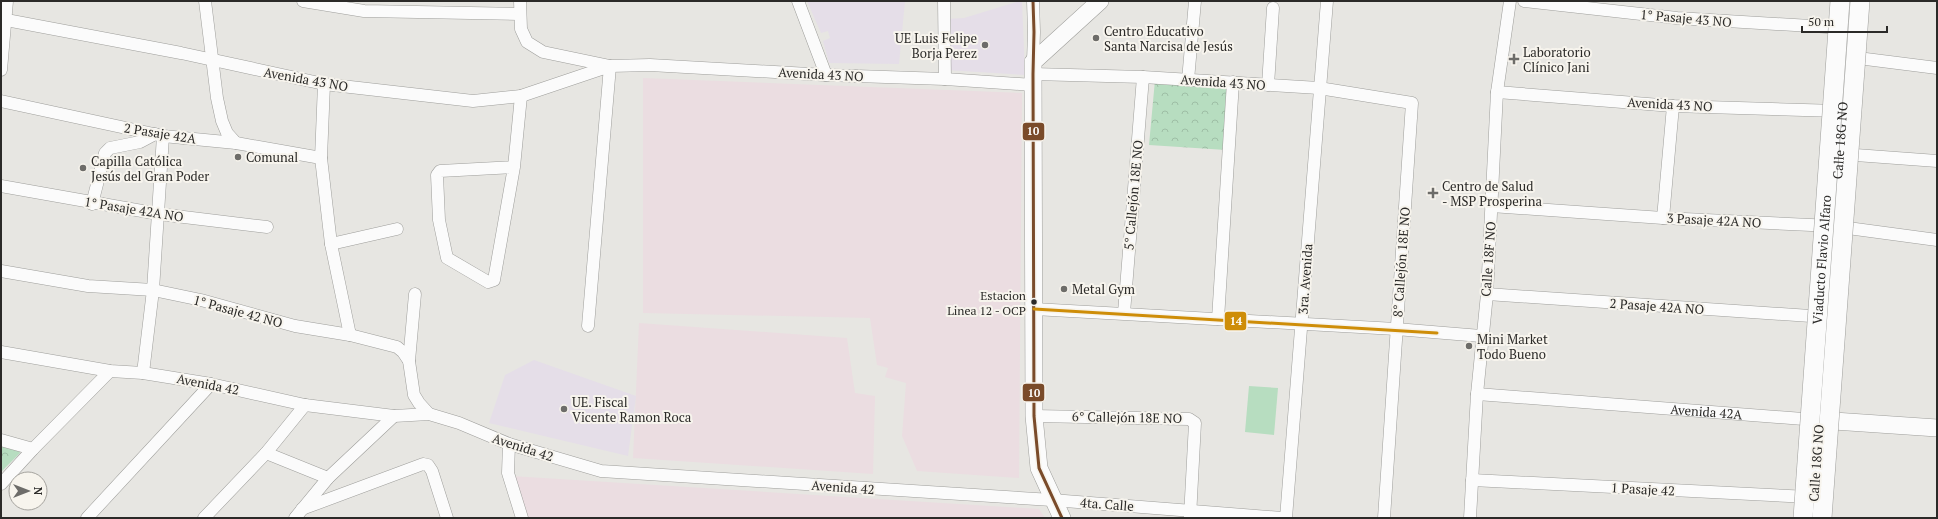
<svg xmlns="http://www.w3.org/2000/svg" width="1938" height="519" viewBox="0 0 1938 519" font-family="'PT Serif',serif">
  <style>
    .industrial { fill: #ebdde1 }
    .education { fill: #e5dee8 }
    .grass { fill: #b7ddc0 }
    .park { fill: url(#park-crowns) }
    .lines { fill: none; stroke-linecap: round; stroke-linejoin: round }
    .street-casing { stroke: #9e9e9b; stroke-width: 13 }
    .secondary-casing { stroke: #9e9e9b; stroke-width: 18 }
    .street { stroke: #fbfbfb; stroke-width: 12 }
    .secondary { stroke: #fbfbfb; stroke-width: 17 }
    .primary-bridge-casing { stroke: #9e9e9b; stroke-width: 20; stroke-linecap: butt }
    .primary-bridge { stroke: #fbfbfb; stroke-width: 19 }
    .bus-1-casing { stroke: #f7f4ed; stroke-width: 6 }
    .bus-2-casing { stroke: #f7f4ed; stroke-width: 6 }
    .bus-1 { stroke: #7a4b2a; stroke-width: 3 }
    .bus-2 { stroke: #ce8d08; stroke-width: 3 }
    .poi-dot { fill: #6d6c69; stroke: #f7f4ed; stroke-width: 1.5 }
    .bus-dot { fill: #2b2a28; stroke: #f7f4ed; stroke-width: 1.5 }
    .labels { text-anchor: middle; stroke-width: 4; stroke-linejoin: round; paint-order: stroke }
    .bus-label { font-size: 12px; fill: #2b2a28; stroke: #f7f4ed; text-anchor: end }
    .street-label { font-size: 13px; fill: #2b2a28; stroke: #f7f4ed }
    .poi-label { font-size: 13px; fill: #2b2a28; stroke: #f7f4ed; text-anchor: start }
    .line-badge { stroke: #f7f4ed; stroke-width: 1.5 }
    .badge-label { font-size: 11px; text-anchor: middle; font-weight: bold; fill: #fff }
  </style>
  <defs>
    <pattern id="park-crowns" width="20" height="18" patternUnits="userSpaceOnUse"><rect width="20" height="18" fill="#b7ddc0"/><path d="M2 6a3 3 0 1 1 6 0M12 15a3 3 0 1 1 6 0" fill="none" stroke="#9ebea5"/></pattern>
  </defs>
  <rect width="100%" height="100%" fill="#e7e6e2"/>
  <g class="industrial">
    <path d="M643 78 1022 93 1019 478 917 471 902 436 906 383 885 377 888 368 877 365 870 318 643 313Z"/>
    <path d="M639 323 847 338 855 393 875 396 873 474 633 458Z"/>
    <path d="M511 476 1039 509 1045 518H524Z"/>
  </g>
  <g class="education">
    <path d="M807 1H905L899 64 829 63 823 41 830 38 828 31 821 33Z"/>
    <path d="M1020 1H1022L1025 75 946 70V19L964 18Z"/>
    <path d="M534 360 636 396 628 456 489 423 505 375Z"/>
  </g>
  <path class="grass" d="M1249 386 1278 388 1274 435 1245 432Z"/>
  <g class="park">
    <path d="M1155 80 1230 85 1226 150 1149 145Z"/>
    <path d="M1 443 19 448 20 453 1 472Z"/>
  </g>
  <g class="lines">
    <g class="street-casing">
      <g id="street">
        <path d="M205 1 217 98 222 121 227 133 236 143"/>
        <path d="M303 1 364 11 519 14"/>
        <path d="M520 1 521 29 527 42 543 52 610 66 650 65 826 75 945 79 1033 85"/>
        <path d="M798 1 826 75"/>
        <path d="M944 1 945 79"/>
        <path d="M1033 1 1034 32 1033 62"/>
        <path d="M1524 1 1677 18 1844 28"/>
        <path d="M1 19 181 53 324 84 473 101 521 96 610 66 588 326"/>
        <path d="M1850 57 1937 68"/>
        <path d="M1 70 7 1"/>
        <path d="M1033 74 1143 77 1319 88 1412 103 1384 518"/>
        <path d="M1188 80 1195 1"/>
        <path d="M324 84 321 158 331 244 350 335"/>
        <path d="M1268 85 1273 8"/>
        <path d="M1497 92 1673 106 1838 111"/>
        <path d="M1 101 163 136 236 143 321 158"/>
        <path d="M1842 154 1937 161"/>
        <path d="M514 167 440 171 437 175 439 220 447 258 488 282 494 280 514 167 521 96"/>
        <path d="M1 186 159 214 267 227"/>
        <path d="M92 204 105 153 110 148 140 142 155 134"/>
        <path d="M1491 206 1663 218 1833 226 1937 240"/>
        <path d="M1663 218 1673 106"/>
        <path d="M331 244 397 229"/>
        <path d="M1 271 88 286 153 290 201 300 295 326 350 335 397 347 403 352 409 361 414 395 419 403 429 414"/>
        <path d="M1487 294 1825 317"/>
        <path d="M1034 309 1396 329 1481 336"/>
        <path d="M1124 313 1143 77"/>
        <path d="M1218 319 1233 82"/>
        <path d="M1 352 110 371 143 373 211 384 305 405 394 416 429 414 459 423 509 444 601 471 1052 500 1282 518"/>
        <path d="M409 361 415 294"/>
        <path d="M143 373 153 290 163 136"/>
        <path id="s1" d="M1477 394 1816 420"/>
        <path d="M1034 416 1189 419 1195 423 1190 517"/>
        <path d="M1 440 33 449"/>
        <path d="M509 444 508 473 522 518"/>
        <path d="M266 453 328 478"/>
        <path d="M1472 480 1810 497"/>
        <path d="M1 484 33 449 110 371"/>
        <path d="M302 509 423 464 428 465 432 471 447 518"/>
        <path d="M87 518 211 384"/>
        <path d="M204 518 266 453 305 405"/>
        <path d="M295 518 328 478 394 416"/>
        <path d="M1286 518 1327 1"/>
        <path d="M1470 518 1477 394 1487 294 1497 92 1510 1"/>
      </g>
    </g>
    <g class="secondary-casing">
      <g id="secondary">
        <path id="s2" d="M1831 264 1850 1"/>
        <path d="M1819 420 1937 428"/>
        <path d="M1062 518 1039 468 1034 416 1033 62 1100 1"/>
      </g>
    </g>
    <use href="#street" class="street"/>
    <use href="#secondary" class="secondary"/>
    <g class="primary-bridge-casing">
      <g id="primary-bridge">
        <path id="s3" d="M1803 518 1840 1"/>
        <path d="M1822 518 1860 1"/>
      </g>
    </g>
    <use href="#primary-bridge" class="primary-bridge"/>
    <g class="bus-1-casing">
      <path id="bus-1" d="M1033 1 1034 32 1033 74 1034 416 1039 468 1062 518"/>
    </g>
    <g class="bus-2-casing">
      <path id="bus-2" d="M1034 309 1437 333"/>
    </g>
    <use href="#bus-1" class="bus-1"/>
    <use href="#bus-2" class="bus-2"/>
  </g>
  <g class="poi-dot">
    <circle cx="1096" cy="38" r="4"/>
    <circle cx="985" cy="45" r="4"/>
    <path d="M1512 53h4v4h4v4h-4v4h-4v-4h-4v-4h4z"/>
    <circle cx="238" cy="157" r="4"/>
    <circle cx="83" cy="168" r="4"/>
    <path d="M1431 187h4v4h4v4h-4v4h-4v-4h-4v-4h4z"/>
    <circle cx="1064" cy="289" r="4"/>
    <circle cx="1469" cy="346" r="4"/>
    <circle cx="564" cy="409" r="4"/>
  </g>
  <circle class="bus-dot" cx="1034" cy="302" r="3.5"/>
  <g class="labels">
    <g class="bus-label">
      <text x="1026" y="300">Estacion<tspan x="1026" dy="15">Linea 12 - OCP</tspan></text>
    </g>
    <g class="street-label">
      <text transform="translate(1686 18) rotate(5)" y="5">1° Pasaje 43 NO</text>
      <text transform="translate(821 74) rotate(3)" y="5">Avenida 43 NO</text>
      <text transform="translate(306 79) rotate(10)" y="5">Avenida 43 NO</text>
      <text transform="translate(1223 82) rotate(4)" y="5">Avenida 43 NO</text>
      <text transform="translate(1670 104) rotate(3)" y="5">Avenida 43 NO</text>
      <text transform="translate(160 133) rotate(9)" y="5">2 Pasaje 42A</text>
      <text dy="5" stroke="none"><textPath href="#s2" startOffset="124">Calle 18G NO</textPath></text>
      <text transform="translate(1133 195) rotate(-85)" y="5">5° Callejón 18E NO</text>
      <text transform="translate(134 209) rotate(9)" y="5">1° Pasaje 42A NO</text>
      <text transform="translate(1714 220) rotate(3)" y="5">3 Pasaje 42A NO</text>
      <text transform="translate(1488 259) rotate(-86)" y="5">Calle 18F NO</text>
      <text dy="5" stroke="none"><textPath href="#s3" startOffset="259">Viaducto Flavio Alfaro</textPath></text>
      <text transform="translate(1401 262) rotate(-86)" y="5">8° Callejón 18E NO</text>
      <text transform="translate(1305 279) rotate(-86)" y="5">3ra. Avenida</text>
      <text transform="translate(1657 306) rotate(4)" y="5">2 Pasaje 42A NO</text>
      <text transform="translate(238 311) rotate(15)" y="5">1° Pasaje 42 NO</text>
      <text transform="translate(208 384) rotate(11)" y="5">Avenida 42</text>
      <text dy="5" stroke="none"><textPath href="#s1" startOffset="230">Avenida 42A</textPath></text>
      <text transform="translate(1127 417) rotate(1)" y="5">6° Callejón 18E NO</text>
      <text transform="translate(523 447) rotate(18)" y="5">Avenida 42</text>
      <text transform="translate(1816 463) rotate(-86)" y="5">Calle 18G NO</text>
      <text transform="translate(843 487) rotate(4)" y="5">Avenida 42</text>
      <text transform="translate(1643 489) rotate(3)" y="5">1 Pasaje 42</text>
      <text transform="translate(1107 504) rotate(4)" y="5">4ta. Calle</text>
    </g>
    <g class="poi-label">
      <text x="1104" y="36">Centro Educativo<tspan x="1104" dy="15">Santa Narcisa de Jesús</tspan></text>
      <text x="977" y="43" text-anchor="end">UE Luis Felipe<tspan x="977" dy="15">Borja Perez</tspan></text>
      <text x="1523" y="57">Laboratorio<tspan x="1523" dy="15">Clínico Jani</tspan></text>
      <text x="246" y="162">Comunal</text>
      <text x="91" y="166">Capilla Católica<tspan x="91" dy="15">Jesús del Gran Poder</tspan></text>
      <text x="1442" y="191">Centro de Salud<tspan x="1442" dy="15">- MSP Prosperina</tspan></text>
      <text x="1072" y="294">Metal Gym</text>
      <text x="1477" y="344">Mini Market<tspan x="1477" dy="15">Todo Bueno</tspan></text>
      <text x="572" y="407">UE. Fiscal<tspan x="572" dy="15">Vicente Ramon Roca</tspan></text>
    </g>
  </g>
  <g class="line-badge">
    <rect x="1022" y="122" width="23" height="19" rx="4" fill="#7a4b2a"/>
    <rect x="1224" y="311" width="23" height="20" rx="4" fill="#ce8d08"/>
    <rect x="1022" y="383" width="23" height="19" rx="4" fill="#7a4b2a"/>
  </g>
  <g class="badge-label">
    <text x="1033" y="135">10</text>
    <text x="1236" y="325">14</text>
    <text x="1034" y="397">10</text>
  </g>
  <rect width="1938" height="519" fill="none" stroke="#2b2a28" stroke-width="4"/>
  <g transform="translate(28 491) rotate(90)"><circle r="19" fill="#f7f4ed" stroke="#a5a39e"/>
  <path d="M0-3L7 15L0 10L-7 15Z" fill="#6d6c69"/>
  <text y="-6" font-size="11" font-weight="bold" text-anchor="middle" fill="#2b2a28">N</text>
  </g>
  <path d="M1802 26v6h85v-6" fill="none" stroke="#2b2a28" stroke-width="2"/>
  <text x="1808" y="26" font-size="12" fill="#2b2a28" stroke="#f7f4ed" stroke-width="3" paint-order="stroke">50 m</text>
</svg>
